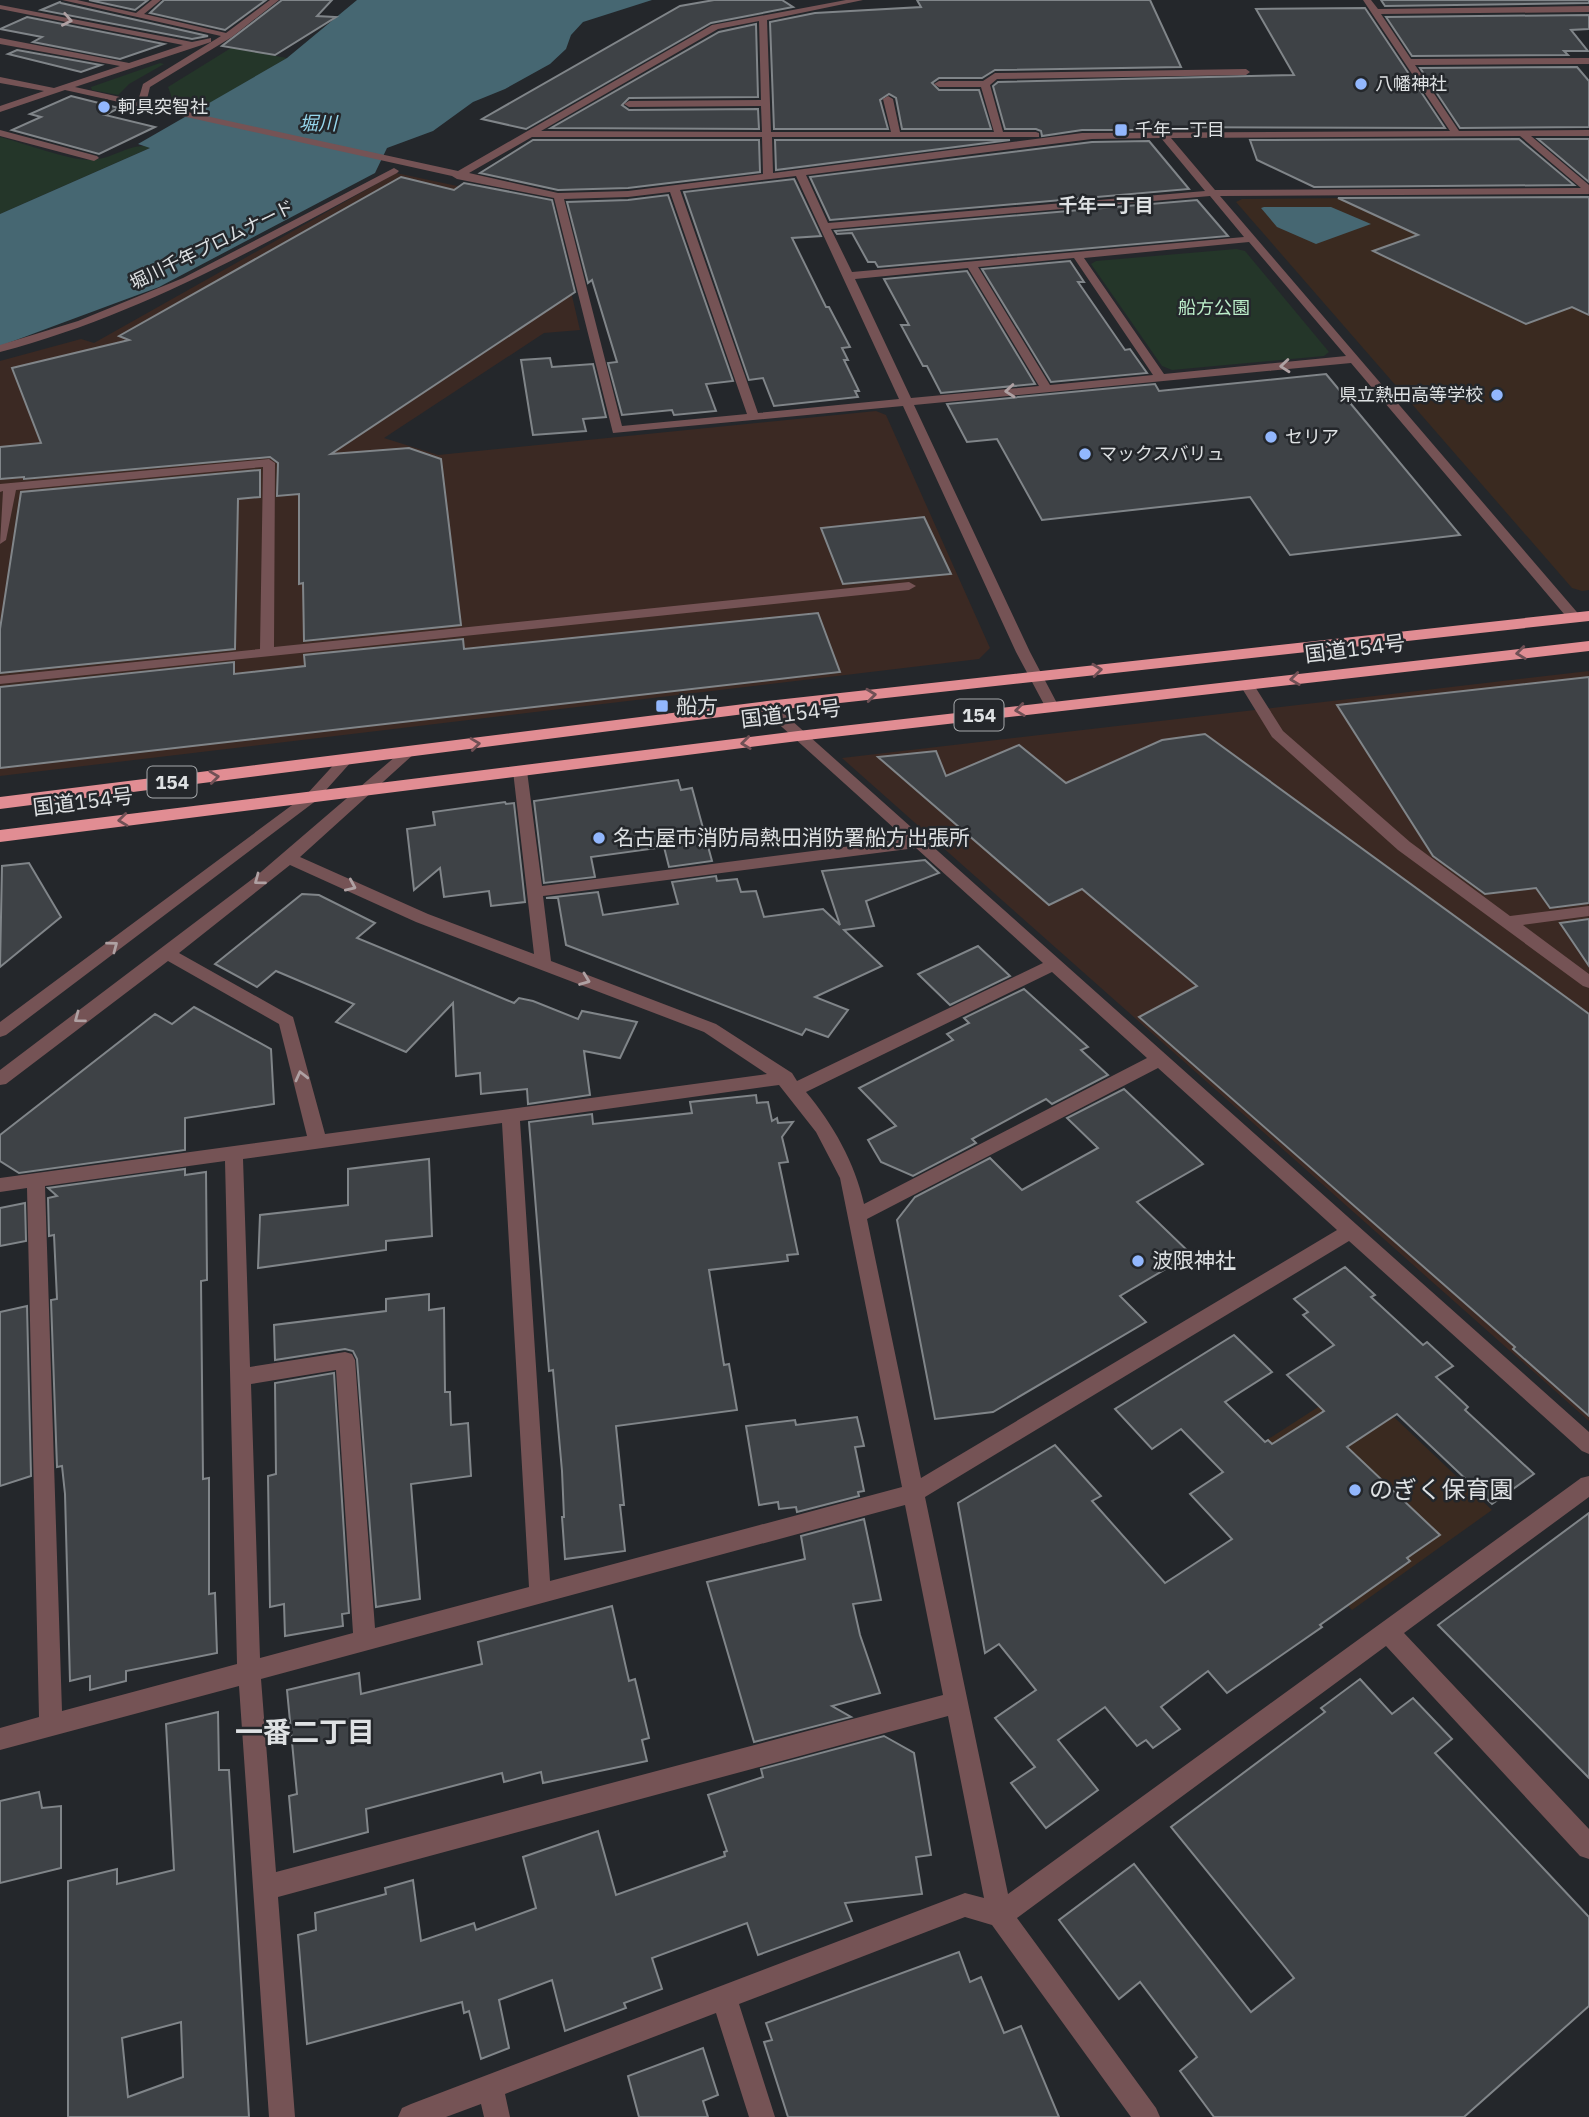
<svg xmlns="http://www.w3.org/2000/svg" width="1589" height="2117" viewBox="0 0 1589 2117" font-family="'IBM Plex Sans','Noto Sans JP',sans-serif">
  <style>
    .industrial { fill: #3b2923 }
    .education { fill: #3a2a20 }
    .green { fill: #243629 }
    .water { fill: #466772 }
    .building { fill: #3e4246; stroke: #808589; stroke-width: 2; fill-rule: evenodd }
    .lines { fill: none; stroke-linecap: round; stroke-linejoin: round }
    .minor { fill: #755355; fill-rule: evenodd }
    .highway { fill: #e18d93; fill-rule: evenodd }
    .oneway { stroke: #afa1a3 }
    .oneway2 { stroke: #705055 }
    .poi-dot { fill: #92b7fd; stroke: #24272b; stroke-width: 2.5 }
    .labels { text-anchor: middle; stroke-width: 5; stroke-linejoin: round; paint-order: stroke }
    .far-poi-label { font-size: 18px; fill: #dee1e3; stroke: #24272b; text-anchor: start }
    .far-street-label { font-size: 18px; fill: #dee1e3; stroke: #24272b }
    .far-park-label { font-size: 18px; fill: #bbedc9; stroke: #24272b }
    .far-water-label { font-size: 19px; font-style: italic; fill: #96d7ed; stroke: #24272b }
    .far-neighbourhood-label { font-size: 19px; font-weight: bold; fill: #dee1e3; stroke: #24272b }
    .shield { fill: #24272b; stroke: #a6a9ac; stroke-width: 2 }
    .shield-label { font-size: 19px; font-weight: bold; fill: #dee1e3 }
    .street-label { font-size: 21px; fill: #dee1e3; stroke: #24272b }
    .poi-label { font-size: 21px; fill: #dee1e3; stroke: #24272b; text-anchor: start }
    .near-poi-label { font-size: 24px; fill: #dee1e3; stroke: #24272b; text-anchor: start }
    .near-neighbourhood-label { font-size: 28px; font-weight: bold; fill: #dee1e3; stroke: #24272b }
  </style>
  <rect width="100%" height="100%" fill="#24272b"/>
  <g class="industrial">
    <path d="M396 173 551 206 580 330 544 333 384 438 438 455 876 411 886 415 990 648 979 659 0 776V361L81 339 94 343Z"/>
    <path d="M1589 671V1421L842 758Z"/>
  </g>
  <g class="education">
    <path d="M1589 196V590L1582 591 1572 588 1236 202 1242 199Z"/>
    <path d="M1357 1382 1492 1510 1352 1610 1220 1470Z"/>
  </g>
  <g class="green">
    <path d="M231 48 287 58 205 106 172 98 168 87Z"/>
    <path d="M160 63 164 64 129 84 118 95 92 90 91 87Z"/>
    <path d="M0 137C24 143 67 160 90 160 113 160 129 142 152 147L0 214Z"/>
    <path d="M1236 249 1245 251 1329 352 1324 356 1172 370 1162 366 1091 264 1096 261Z"/>
  </g>
  <g class="water">
    <path d="M357 0H652L583 22 571 35 566 49 550 64 505 89 473 102 433 131 387 148 375 173 159 287 0 346V214L150 148 138 144 287 58Z"/>
    <path d="M1264 207H1331L1371 224 1316 244 1277 227 1261 208Z"/>
  </g>
  <g class="building">
    <path d="M89 0H148L135 10Z"/>
    <path d="M164 0H266L225 30 150 13Z"/>
    <path d="M282 0H332L317 16 336 17 275 55 222 46Z"/>
    <path d="M714 0H782L793 7 711 23 526 129 482 119 680 6Z"/>
    <path d="M917 0H1150L1181 67 995 70 982 78H939L932 83 939 90H979L991 129H902L896 98 889 94 880 100 888 129H774L770 22 815 13 921 7Z"/>
    <path d="M1381 0H1589V3L1385 6Z"/>
    <path d="M60 2 61 3 208 36 192 39 41 10Z"/>
    <path d="M1365 8 1445 128 1137 127 1140 130H1082L1042 136 1041 131 1036 129H1005L993 86 998 82 1294 75 1256 9Z"/>
    <path d="M1589 15V29L1571 30 1588 51H1564L1568 55 1412 56 1386 17Z"/>
    <path d="M27 17 164 44 120 59 33 42 42 37 0 29Z"/>
    <path d="M756 24 758 97 629 98 622 105 629 110 758 109 759 129 551 128 719 32Z"/>
    <path d="M17 50 101 65 81 72 8 54Z"/>
    <path d="M1577 67 1589 81V127L1460 128 1420 68Z"/>
    <path d="M71 96 119 108 105 115 155 127 99 154 12 130 41 117 30 114Z"/>
    <path d="M1519 139 1574 185 1314 187 1257 160 1250 140Z"/>
    <path d="M1538 139H1589V182Z"/>
    <path d="M533 140H759L760 172 628 188 558 190 480 173Z"/>
    <path d="M775 140H1010L776 170Z"/>
    <path d="M1149 141 1189 189 830 220 810 177 1092 142Z"/>
    <path d="M401 177 454 190 464 183 552 200 575 292 331 454 409 448 441 459 461 625 304 641 303 583 299 584V494L277 496 278 463 270 457 24 479V477L0 479V447L41 443 12 368 129 340 119 336Z"/>
    <path d="M794 179 821 236 792 238 826 307H829L850 347 842 348 848 360H844L859 391H855L858 397 774 406 763 378 749 380 684 192Z"/>
    <path d="M668 195 733 381 706 384 716 411 674 415 672 410 622 415 608 363 617 362 592 280 588 283 567 202 628 200Z"/>
    <path d="M1589 197V315L1572 307 1526 324 1373 251 1418 235 1338 198Z"/>
    <path d="M1197 200 1228 236 878 267 875 262H868L852 233 837 234 835 231Z"/>
    <path d="M1070 261 1084 282H1078L1125 350 1130 349 1147 373 1051 382 982 269Z"/>
    <path d="M967 271 1035 384 941 393 927 366H923L901 325H909L884 279Z"/>
    <path d="M550 358 552 367 593 364 606 417 583 419 586 431 533 435 521 360Z"/>
    <path d="M1326 374 1460 535 1290 555 1250 497 1042 520 997 439 967 442 947 404 1155 384 1159 391Z"/>
    <path d="M260 470V497L238 499 235 649 0 673V629L21 492Z"/>
    <path d="M924 517 951 574 843 584 821 528Z"/>
    <path d="M818 613 840 672 0 768V687L234 662V674L305 666 304 655 463 639 464 649Z"/>
    <path d="M1589 677V903L1550 908 1536 888 1485 894 1433 856 1337 705Z"/>
    <path d="M1205 734 1589 1014V1416L1513 1349 1515 1347 1139 1017 1197 986 1082 889 1049 905 878 757 936 751 946 776 1019 745 1066 783 1162 740Z"/>
    <path d="M678 780 681 790 692 788 712 861 669 867 664 847 591 857 595 877 544 883 534 801Z"/>
    <path d="M505 802 506 804 514 803 525 902 491 906 489 891 444 897 440 868 414 890 407 829 435 825 433 812Z"/>
    <path d="M925 860 939 873 866 901 874 926 844 930 882 966 815 997 848 1010 828 1037 806 1029 802 1035 566 945 558 898H546L598 892 603 915 678 904 672 882 716 876 717 881 737 879 741 892 756 891 764 917 823 909 840 925 822 871Z"/>
    <path d="M29 863 61 917 0 967 2 866Z"/>
    <path d="M302 894 319 895 375 923 357 938 514 1003 519 998 533 1001 578 1019 582 1011 637 1022 620 1058 584 1051 590 1095 528 1104 527 1089 481 1094 480 1073 456 1076 453 1003 406 1052 336 1022 354 1004 276 971 257 987 215 964Z"/>
    <path d="M1589 919V966L1560 923Z"/>
    <path d="M978 946 1010 976 950 1005 918 974Z"/>
    <path d="M1024 989 1088 1047 1081 1050 1108 1075 1052 1104 1046 1099 972 1139 976 1143 913 1176 881 1162 868 1140 896 1126 859 1088 953 1040 947 1034 969 1023 964 1018Z"/>
    <path d="M194 1007 271 1049 274 1104 185 1118V1150L19 1173 0 1161V1135L155 1014 172 1024Z"/>
    <path d="M1124 1089 1203 1164 1137 1202 1191 1254 1120 1296 1146 1322 993 1412 935 1419 897 1220 915 1197 990 1158 1022 1190 1098 1148 1067 1118Z"/>
    <path d="M756 1095 757 1103 768 1102 772 1121 777 1118 778 1123 793 1122 782 1137 788 1162 779 1163 798 1254 787 1255 788 1261 709 1270 724 1365 729 1364 737 1410 616 1426 624 1505H620L625 1551 565 1559 562 1517H564L562 1471 553 1370 549 1371 529 1122 592 1114 593 1124 692 1113 690 1102Z"/>
    <path d="M429 1159 432 1236 386 1241V1250L258 1268 260 1215 348 1205V1169Z"/>
    <path d="M185 1169V1175L206 1172 207 1280 201 1281 203 1479 209 1478V1594L215 1593 217 1653 126 1671V1681L90 1690V1676L70 1681 65 1494 62 1466 57 1467 51 1300 57 1299 54 1235 49 1236 48 1198 57 1196 48 1188Z"/>
    <path d="M25 1203 26 1241 0 1246V1208Z"/>
    <path d="M1345 1267 1375 1295 1371 1297 1423 1345 1427 1342 1453 1366 1436 1377 1468 1407 1465 1410 1534 1474 1492 1504 1397 1414 1347 1447 1440 1535 1407 1558 1410 1561 1320 1625 1322 1627 1227 1693 1208 1671 1161 1707 1180 1729 1153 1748 1146 1740 1137 1746 1105 1707 1058 1740 1098 1790 1046 1828 1011 1783 1035 1767 995 1718 1036 1690 999 1644 985 1653 958 1503 1055 1445 1101 1496 1092 1501 1165 1583 1179 1574 1232 1539 1190 1494 1223 1472 1181 1429 1152 1449 1115 1409 1234 1335 1272 1372 1225 1402 1265 1442 1268 1440 1272 1444 1324 1411 1287 1375 1334 1345 1303 1315 1308 1312 1294 1299Z"/>
    <path d="M429 1294V1310L444 1308 445 1392H450L451 1425 468 1423 471 1476 411 1484 420 1599 376 1607 357 1359 353 1351 345 1349 275 1360 274 1325 386 1311V1299Z"/>
    <path d="M27 1306 31 1476 0 1486V1312Z"/>
    <path d="M334 1373 349 1613 342 1614 343 1626 285 1636 284 1604 270 1607 268 1476 276 1474 275 1383Z"/>
    <path d="M857 1417 864 1446 855 1447 864 1491 858 1492 859 1496 797 1512 796 1507 779 1509 778 1502 759 1505 746 1426 795 1420 796 1425Z"/>
    <path d="M1589 1513V1778L1438 1625Z"/>
    <path d="M864 1519 881 1600 853 1604 860 1635 880 1693 832 1706 851 1717 754 1742 707 1582 805 1559 801 1536Z"/>
    <path d="M612 1606 629 1681 635 1679 649 1738 642 1740 647 1761 543 1783 541 1772 504 1782 502 1773 366 1809 368 1832 294 1852 289 1796 297 1794 287 1690 359 1673 361 1694 482 1664 478 1642Z"/>
    <path d="M1360 1679 1392 1714 1413 1698 1452 1739 1435 1753 1589 1917V2006L1464 2117H1214L1180 2071 1197 2057 1140 1982 1119 1999 1059 1920 1134 1864 1251 2012 1294 1978 1171 1827 1325 1712 1321 1708Z"/>
    <path d="M218 1712 219 1770H229L249 2117H68V1881L117 1869V1884L174 1870 166 1724ZM181 2022 183 2077 128 2097 122 2038Z"/>
    <path d="M884 1736 914 1753 931 1855 916 1857 922 1894 845 1903 852 1921 758 1955 747 1923 652 1958 662 1989 624 2003 626 2008 565 2031 552 1980 499 2000 509 2048 481 2059 469 2011 464 2013 462 2002 307 2044 298 1935 316 1930 315 1913 386 1894 385 1888 413 1880 421 1941 474 1923 476 1930 536 1908 523 1857 598 1831 616 1895 725 1856 724 1852 727 1851 708 1795 763 1777 761 1769Z"/>
    <path d="M39 1792 42 1808 61 1806V1868L0 1883V1801Z"/>
    <path d="M959 1952 970 1982 981 1977 1004 2033 1021 2026 1059 2117H788L764 2042 772 2040 766 2023Z"/>
    <path d="M703 2048 718 2095 703 2101 708 2117H639L628 2076Z"/>
  </g>
  <g class="lines">
    <g class="minor">
      <path d="M62 0H77L136 13 152 0H161L144 14 226 33 270 0H279L232 37 150 87 147 99 165 107 458 171 712 25 846 0H863L767 20 771 132H891L883 99 888 96 893 99 900 132H994L981 87H939L934 84 939 81H983L995 73 1246 69 1250 72 1246 75 997 79 990 85 1003 132H1036L1039 133V137H772L773 173 1082 133 1450 131 1363 0H1371L1378 9 1589 6V12L1381 14 1411 59 1589 58V64L1415 65 1459 131 1589 130V136H1531L1589 185V194L1220 196 1582 618 1575 622 1570 621 1351 363 914 405 1030 652 1059 707 1057 710H1047L1016 652 903 406 613 433 554 198 457 179 452 176 65 90 0 112V106L44 91 0 83V77L54 88 120 66 0 44V38L129 63 183 45 0 9V5L192 42 211 38V42L75 87 138 101 143 84 221 36ZM759 21 761 100 629 101 624 104 629 107 761 106 762 132 541 131 718 29ZM1520 136 1581 188 1215 190 1171 138ZM532 137H762L763 174 628 191 558 193 469 173ZM1161 138 1205 191 828 223 806 175 1092 139ZM796 176 899 399 758 413 680 190ZM670 192 747 414 622 426 564 199 628 197ZM1210 196 1244 237 852 272 831 229ZM1249 242 1346 356 1164 374 1084 258ZM1074 258 1153 375 1050 385 978 267ZM968 268 1039 386 911 398 855 279Z"/>
      <path d="M0 130 97 156 99 158 94 161 0 136Z"/>
      <path d="M394 168 399 171 397 173C269 241 142 315 0 352V345L78 321 183 278Z"/>
      <path d="M269 459 275 463 274 647 909 582 916 586 909 590 0 684V676L260 649 263 467 16 490 6 540 0 544 3 491 0 492V484Z"/>
      <path d="M1247 681 1252 682 1283 731 1410 842 1510 916 1589 906V916L1523 925 1589 974V988L1583 986 1398 850 1272 737 1240 685Z"/>
      <path d="M767 702 772 703 1589 1432V1454L1582 1451 1349 1241 925 1497 1008 1894 1581 1478 1589 1476V1497L1404 1633 1589 1829V1859L1580 1856 1386 1646 1017 1918 1156 2108 1160 2117H1131L992 1925 965 1917 739 2004 775 2117H749L716 2013 505 2094 510 2117H484L481 2104 446 2117H398L402 2108 411 2104 965 1893 984 1898 948 1716 278 1897 295 2117H269L239 1686 0 1750V1728L39 1717 27 1188 0 1192V1178L307 1136 279 1024 168 961 6 1084 0 1085V1070L255 877 403 750 408 748 415 753 300 857 428 914 534 954 513 771 515 768 520 766 527 771 542 886 906 839 762 709 760 706 762 703ZM916 848 1043 963 797 1081 792 1073 716 1024 551 961 543 896ZM290 865 416 922 704 1032 767 1074 325 1134 293 1017 179 953ZM1052 972 1147 1058 864 1204C855 1163 833 1124 806 1092ZM1158 1068 1337 1230 921 1478 867 1219ZM779 1085 816 1132 840 1178 902 1487 550 1581 520 1121ZM502 1123 529 1587 375 1628 355 1360 352 1354 345 1352 250 1367 243 1159ZM225 1161 237 1664 62 1711 45 1186ZM336 1370 353 1633 260 1658 251 1384ZM905 1505 943 1695 276 1872 261 1679Z"/>
      <path d="M345 756 352 761 317 800 6 1035 0 1037V1022L307 794 340 758Z"/>
    </g>
    <g class="highway">
      <path d="M1589 611V621L767 711 0 809V797L767 701Z"/>
      <path d="M1589 641V651L798 741 0 842V830L798 731Z"/>
    </g>
  </g>
  <defs><path id="oneway-chevron" d="M-2-3.5L2.5 0L-2 3.5" fill="none" stroke-width="1.6" stroke-linecap="round" stroke-linejoin="round" transform="scale(1.75)"/></defs>
  <g class="oneway">
    <use href="#oneway-chevron" transform="translate(67 20) rotate(11)"/>
    <use href="#oneway-chevron" transform="translate(1285 366) rotate(175)"/>
    <use href="#oneway-chevron" transform="translate(1010 391) rotate(175)"/>
    <use href="#oneway-chevron" transform="translate(259 880) rotate(143)"/>
    <use href="#oneway-chevron" transform="translate(351 886) rotate(24)"/>
    <use href="#oneway-chevron" transform="translate(113 946) rotate(-37)"/>
    <use href="#oneway-chevron" transform="translate(585 980) rotate(21)"/>
    <use href="#oneway-chevron" transform="translate(79 1018) rotate(143)"/>
    <use href="#oneway-chevron" transform="translate(301 1076) rotate(-104)"/>
  </g>
  <g class="oneway2">
    <use href="#oneway-chevron" transform="translate(1521 653) rotate(173)"/>
    <use href="#oneway-chevron" transform="translate(1097 670) rotate(-6)"/>
    <use href="#oneway-chevron" transform="translate(1295 679) rotate(173)"/>
    <use href="#oneway-chevron" transform="translate(871 695) rotate(-6)"/>
    <use href="#oneway-chevron" transform="translate(1020 710) rotate(173)"/>
    <use href="#oneway-chevron" transform="translate(746 743) rotate(173)"/>
    <use href="#oneway-chevron" transform="translate(475 744) rotate(-7)"/>
    <use href="#oneway-chevron" transform="translate(214 777) rotate(-7)"/>
    <use href="#oneway-chevron" transform="translate(123 820) rotate(173)"/>
  </g>
  <g class="poi-dot">
    <circle cx="1361" cy="84" r="7"/>
    <circle cx="104" cy="107" r="7"/>
    <rect x="1114" y="123" width="14" height="14" rx="3.5"/>
    <circle cx="1497" cy="395" r="7"/>
    <circle cx="1271" cy="437" r="7"/>
    <circle cx="1085" cy="454" r="7"/>
    <rect x="655" y="699" width="14" height="14" rx="3.5"/>
    <circle cx="599" cy="838" r="7"/>
    <circle cx="1138" cy="1261" r="7"/>
    <circle cx="1355" cy="1490" r="7"/>
  </g>
  <g class="labels">
    <g class="far-poi-label">
      <text x="1375" y="90">八幡神社</text>
      <text x="118" y="113">軻具突智社</text>
      <text x="1135" y="136">千年一丁目</text>
      <text x="1483" y="401" text-anchor="end">県立熱田高等学校</text>
      <text x="1285" y="443">セリア</text>
      <text x="1099" y="460">マックスバリュ</text>
    </g>
    <g class="far-street-label">
      <text transform="translate(212 245) rotate(-26)" y="6">堀川千年プロムナード</text>
    </g>
    <g class="far-park-label">
      <text x="1214" y="314">船方公園</text>
    </g>
    <g class="far-water-label">
      <text x="318" y="130">堀川</text>
    </g>
    <g class="far-neighbourhood-label">
      <text x="1106" y="212">千年一丁目</text>
    </g>
    <g class="shield">
      <rect x="954.5" y="699.5" width="49" height="31" rx="5"/>
      <rect x="147.5" y="766.5" width="49" height="31" rx="5"/>
    </g>
    <g class="shield-label">
      <text x="979" y="722">154</text>
      <text x="172" y="789">154</text>
    </g>
    <g class="street-label">
      <text transform="translate(1355 649) rotate(-7)" y="7">国道154号</text>
      <text transform="translate(791 714) rotate(-7)" y="7">国道154号</text>
      <text transform="translate(83 802) rotate(-7)" y="7">国道154号</text>
    </g>
    <g class="poi-label">
      <text x="676" y="713">船方</text>
      <text x="613" y="845">名古屋市消防局熱田消防署船方出張所</text>
      <text x="1152" y="1268">波限神社</text>
    </g>
    <g class="near-poi-label">
      <text x="1369" y="1498">のぎく保育園</text>
    </g>
    <g class="near-neighbourhood-label">
      <text x="305" y="1742">一番二丁目</text>
    </g>
  </g>
</svg>
